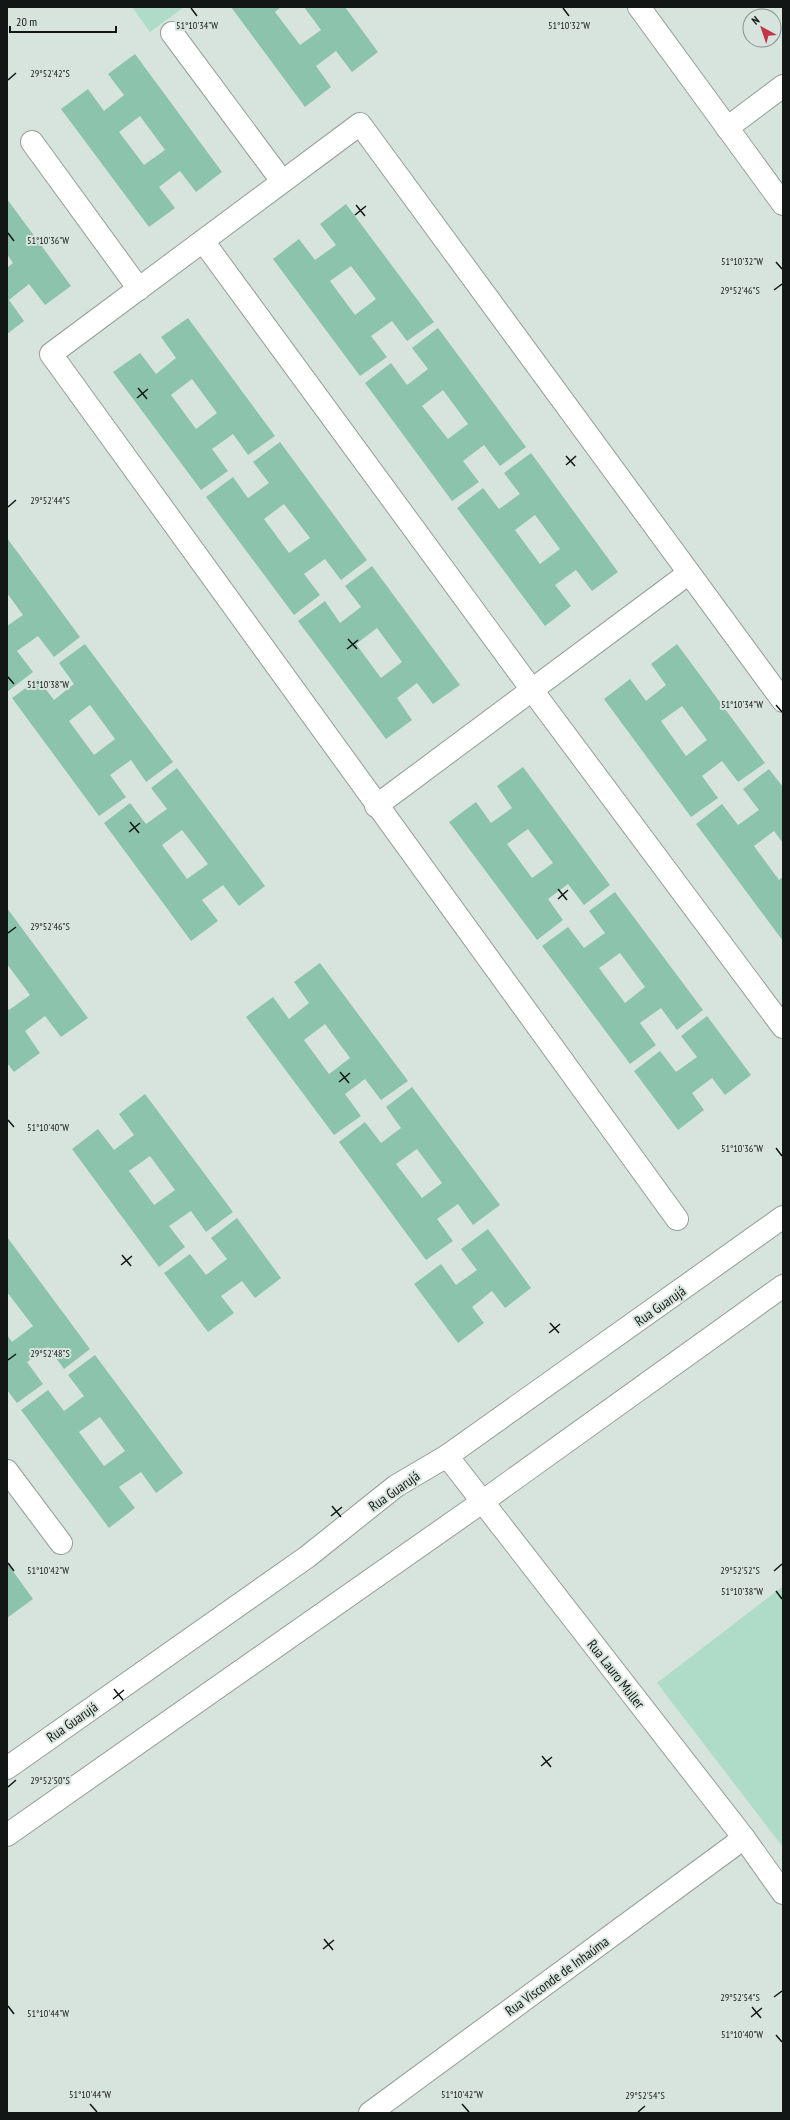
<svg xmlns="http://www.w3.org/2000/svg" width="790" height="2120" viewBox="0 0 790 2120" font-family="'PT Sans Narrow',sans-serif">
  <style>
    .green { fill: #afdbc9 }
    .building { fill: #8cc3ad; fill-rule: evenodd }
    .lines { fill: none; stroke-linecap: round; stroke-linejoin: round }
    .minor-casing { stroke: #929f99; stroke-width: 24 }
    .minor { stroke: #fff; stroke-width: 22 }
    .ticks { fill: none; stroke: #121715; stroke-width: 1.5 }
    .labels { text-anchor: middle; stroke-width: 4; stroke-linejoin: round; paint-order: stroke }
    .street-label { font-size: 14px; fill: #121715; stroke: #d7e4de }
    .ticks-label { font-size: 10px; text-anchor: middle; fill: #121715; stroke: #d7e4de; stroke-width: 4; stroke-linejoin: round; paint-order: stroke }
  </style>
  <rect width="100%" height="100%" fill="#d7e4de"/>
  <g class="green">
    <path d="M132 7H184L150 32Z"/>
    <path d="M783 1586V1845L782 1846 657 1683Z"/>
  </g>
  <g class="building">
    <path d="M231 7H281L275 12 300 45 321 30 304 7H345L378 52 352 72 336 51 316 66 331 87 305 107Z"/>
    <path d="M135 54 222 172 196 192 180 171 159 187 175 208 149 227 61 109 88 89 104 111 124 95 108 74ZM140 116 165 150 144 165 119 132Z"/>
    <path d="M7 199 71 286 45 305 29 284 9 300 24 321 7 334V268L13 263 7 254Z"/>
    <path d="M346 204 434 322 407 341 392 321 371 336 387 357 360 376 273 259 299 239 315 260 336 245 320 224ZM351 266 376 299 355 315 330 281Z"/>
    <path d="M188 318 275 436 248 455 233 434 212 449 228 471 201 490 113 372 140 353 156 374 176 358 161 337ZM192 379 217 413 196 429 171 395Z"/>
    <path d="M438 328 526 447 500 466 484 445 463 461 479 482 452 501 365 383 391 363 407 385 428 369 412 348ZM443 390 468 424 448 439 422 406Z"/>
    <path d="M280 442 367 560 341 580 325 559 304 574 320 595 294 615 206 497 233 477 248 498 269 483 253 462ZM284 504 310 538 289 553 264 519Z"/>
    <path d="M531 453 618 572 592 591 576 570 555 585 571 606 545 626 457 508 483 488 499 509 520 494 504 473ZM535 515 560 549 540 564 515 530Z"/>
    <path d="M7 538 80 637 54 657 38 636 17 651 33 672 7 692V626L23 615 7 593Z"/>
    <path d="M372 566 460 685 433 704 417 683 397 698 412 720 386 739 298 621 325 601 340 623 361 607 345 586ZM377 628 402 662 381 678 356 644Z"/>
    <path d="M85 644 173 762 146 782 131 760 110 775 126 797 99 816 12 698 38 679 54 700 74 684 59 663ZM90 705 115 739 94 755 69 721Z"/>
    <path d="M677 644 765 763 738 782 722 761 702 776 718 798 691 817 604 699 630 679 646 701 666 685 651 664ZM682 706 707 740 686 756 661 721Z"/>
    <path d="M523 767 610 885 584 905 568 884 548 899 563 920 537 940 449 822 476 802 491 823 512 808 497 786ZM528 829 553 863 532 878 507 844Z"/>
    <path d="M177 768 265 886 239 906 223 885 202 900 218 921 191 941 104 823 130 803 146 824 167 809 151 788ZM182 830 208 864 187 879 162 845Z"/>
    <path d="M769 769 783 787V843L774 831 754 846 779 880 783 877V941L696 824 722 804 738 825 759 810 743 789Z"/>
    <path d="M615 892 703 1010 677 1030 661 1008 640 1023 656 1045 630 1064 542 946 568 927 584 948 605 933 589 911ZM620 953 645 987 625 1003 599 968Z"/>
    <path d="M7 908 88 1018 61 1037 45 1016 25 1031 40 1053 14 1072 7 1063V1007L9 1010 30 995 7 964Z"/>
    <path d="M320 963 408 1081 381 1100 365 1079 345 1094 361 1116 334 1135 246 1017 273 997 289 1019 309 1003 294 982ZM325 1024 350 1058 329 1074 304 1040Z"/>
    <path d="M707 1016 751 1075 725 1095 712 1078 692 1093 704 1110 678 1130 634 1071 660 1051 676 1072 697 1057 681 1036Z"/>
    <path d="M412 1087 500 1205 473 1225 458 1204 437 1219 453 1241 426 1260 339 1142 365 1122 381 1143 401 1128 386 1107ZM417 1149 442 1183 422 1198 396 1164Z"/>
    <path d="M145 1094 233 1212 206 1232 191 1211 169 1226 185 1247 159 1267 72 1149 98 1129 114 1150 134 1135 119 1114ZM150 1156 175 1190 154 1205 129 1171Z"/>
    <path d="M237 1218 281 1278 255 1298 242 1281 221 1296 234 1313 208 1332 164 1273 190 1254 206 1275 227 1259 211 1238Z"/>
    <path d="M488 1229 531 1288 505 1308 492 1291 472 1307 484 1323 458 1343 414 1284 441 1264 456 1285 477 1270 461 1249Z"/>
    <path d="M7 1237 90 1349 64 1369 48 1347 27 1362 43 1384 17 1403 7 1390V1335L12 1342 33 1326 7 1292Z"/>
    <path d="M95 1355 183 1473 156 1493 141 1472 119 1487 135 1508 109 1528 21 1410 48 1390 64 1411 84 1396 68 1375ZM100 1417 125 1451 104 1466 79 1432Z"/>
    <path d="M7 1563 33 1599 7 1618Z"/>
  </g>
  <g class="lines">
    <g class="minor-casing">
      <g id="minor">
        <path d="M639 7 783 204"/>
        <path d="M172 33 282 181"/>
        <path d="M727 128 783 86"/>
        <path d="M32 142 139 289"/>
        <path d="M203 241 532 690 783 1027"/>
        <path d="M376 806 689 573"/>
        <path d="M677 1219 51 354 360 124 783 701"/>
        <path d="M447 1456 744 1838 783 1893"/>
        <path d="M7 1471 61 1543"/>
        <path d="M7 1768 307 1557 396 1486 447 1456 783 1217"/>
        <path d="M7 1835 482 1502 783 1286"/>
        <path d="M370 2113 744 1838"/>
      </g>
    </g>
    <use href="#minor" class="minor"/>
  </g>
  <path class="ticks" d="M191 8 197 16M563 8 569 16M8 80 16 73M356 205 365 216M355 215 366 206M8 233 14 241M776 262 782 269M774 290 782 284M138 388 147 399M137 398 148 389M566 456 575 466M566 465 576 456M8 507 16 500M348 639 357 649M347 649 358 640M8 677 14 684M776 705 782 712M130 822 139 833M129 832 140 823M558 889 567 900M558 899 568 890M8 933 16 927M340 1072 349 1083M339 1082 350 1073M8 1120 14 1127M776 1148 782 1156M122 1255 131 1266M121 1265 132 1256M550 1323 559 1333M549 1333 560 1324M8 1360 16 1354M332 1506 341 1517M331 1516 342 1507M8 1563 14 1571M774 1571 782 1564M776 1591 782 1599M114 1689 123 1700M113 1699 124 1690M542 1756 551 1767M541 1766 552 1757M8 1787 16 1780M324 1939 333 1950M323 1949 334 1940M774 1997 782 1991M8 2006 14 2014M752 2007 761 2018M751 2017 762 2008M776 2035 782 2042M90 2104 97 2112M462 2104 469 2112M638 2112 645 2106"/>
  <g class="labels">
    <g class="street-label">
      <text transform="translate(660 1306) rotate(-35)" y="5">Rua Guarujá</text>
      <text transform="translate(394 1491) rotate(-35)" y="5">Rua Guarujá</text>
      <text transform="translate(616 1674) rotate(52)" y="5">Rua Lauro Muller</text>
      <text transform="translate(72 1722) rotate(-35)" y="5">Rua Guarujá</text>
      <text transform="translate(557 1976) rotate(-36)" y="5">Rua Visconde de Inhaúma</text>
    </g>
  </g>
  <g class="ticks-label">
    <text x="197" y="29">51°10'34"W</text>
    <text x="569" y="29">51°10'32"W</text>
    <text x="50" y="77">29°52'42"S</text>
    <text x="48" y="244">51°10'36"W</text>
    <text x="742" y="265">51°10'32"W</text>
    <text x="740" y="294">29°52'46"S</text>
    <text x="50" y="504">29°52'44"S</text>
    <text x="48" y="688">51°10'38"W</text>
    <text x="742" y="708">51°10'34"W</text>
    <text x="50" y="930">29°52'46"S</text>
    <text x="48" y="1131">51°10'40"W</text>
    <text x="742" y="1152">51°10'36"W</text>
    <text x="50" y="1357">29°52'48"S</text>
    <text x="740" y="1574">29°52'52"S</text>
    <text x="48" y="1574">51°10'42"W</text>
    <text x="742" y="1595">51°10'38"W</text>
    <text x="50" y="1784">29°52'50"S</text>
    <text x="740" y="2001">29°52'54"S</text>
    <text x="48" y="2017">51°10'44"W</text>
    <text x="742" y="2038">51°10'40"W</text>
    <text x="90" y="2098">51°10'44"W</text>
    <text x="462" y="2098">51°10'42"W</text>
    <text x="645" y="2099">29°52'54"S</text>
  </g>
  <rect width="790" height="2120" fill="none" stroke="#121715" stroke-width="16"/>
  <g transform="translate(762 28) rotate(320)"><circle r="19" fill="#d7e4de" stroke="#88928e"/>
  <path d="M0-3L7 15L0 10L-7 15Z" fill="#c43349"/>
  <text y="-6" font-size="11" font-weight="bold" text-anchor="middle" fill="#121715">N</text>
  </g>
  <path d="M10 26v6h106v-6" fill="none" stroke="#121715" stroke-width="2"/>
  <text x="16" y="26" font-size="12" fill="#121715" stroke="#d7e4de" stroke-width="3" paint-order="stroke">20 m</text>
</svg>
